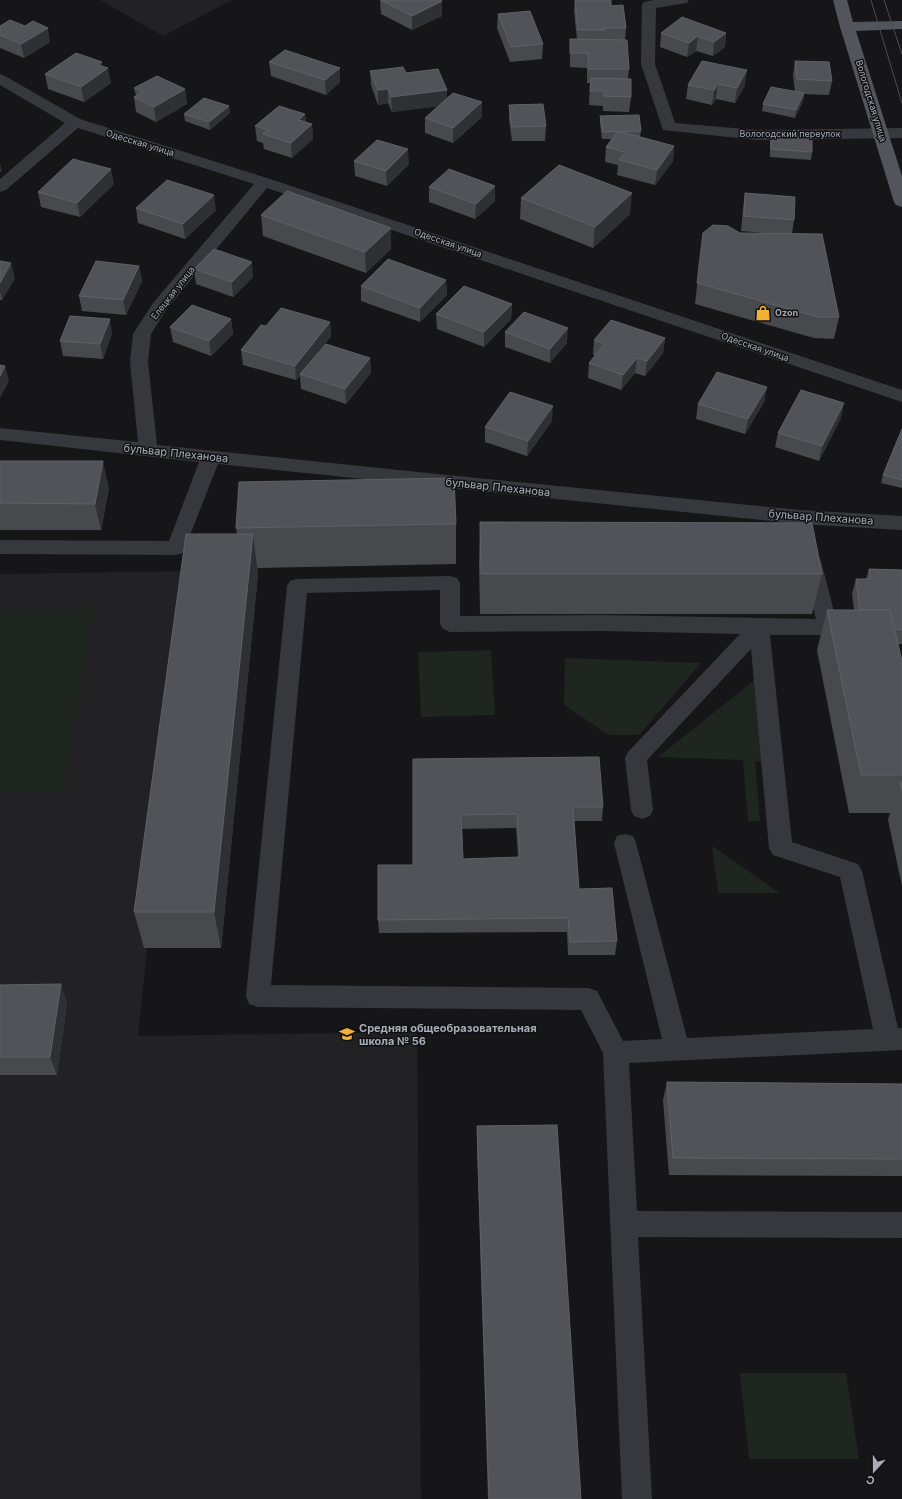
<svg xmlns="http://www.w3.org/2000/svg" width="902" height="1499" viewBox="0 0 902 1499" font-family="Inter,sans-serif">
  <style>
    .built { fill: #222225 }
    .green { fill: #1e261f }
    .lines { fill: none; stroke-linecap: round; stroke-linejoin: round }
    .minor { fill: #37383d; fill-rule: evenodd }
    .major { fill: #53555c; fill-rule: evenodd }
    .tram { stroke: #4a4c52; stroke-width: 1 }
    .wall { fill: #47494d; fill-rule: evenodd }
    .shaded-wall { fill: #2f3033 }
    .building { fill: #525359; stroke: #5f6168; fill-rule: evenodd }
    .labels { text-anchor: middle; stroke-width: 3; stroke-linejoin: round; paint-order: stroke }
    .far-street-label { font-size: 9px; fill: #a8adb8; stroke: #111113 }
    .far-poi-label { font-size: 9px; font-weight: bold; fill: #a8adb8; stroke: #111113; text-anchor: start }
    .street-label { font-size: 11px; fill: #a8adb8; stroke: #111113 }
    .poi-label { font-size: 11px; font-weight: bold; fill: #a8adb8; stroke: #111113; text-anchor: start }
  </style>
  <rect width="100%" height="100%" fill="#161618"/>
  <g class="built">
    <path d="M100 0H232L163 36Z"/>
    <path d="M187 571 138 1036 417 1032 421 1499H0V574Z"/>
  </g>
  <g class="green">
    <path d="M94 609 64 789 0 790V610Z"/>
    <path d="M491 650 495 715 421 717 418 652Z"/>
    <path d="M565 658 701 663 639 735H609L564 705Z"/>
    <path d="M756 679 763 761 755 762 760 821H748L743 760 658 757Z"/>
    <path d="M712 846 780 893H718Z"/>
    <path d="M740 1373H846L859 1459H749Z"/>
  </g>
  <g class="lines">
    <g class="minor">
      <path d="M654 0H689L687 3 656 8 655 64 675 123 757 130 902 128V138L757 140 663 130 641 64 642 5 644 2Z"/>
      <path d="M0 74 5 76 80 119 270 179 902 390V402L267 188 166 310 151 334 148 362 157 445 447 475 800 510 902 516V530L800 524 218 464 183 553 176 555 0 554V540L169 541 199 462 0 440V428L138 442 130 362 133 334 153 303 254 184 78 128 6 190 0 192V179L65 123 0 85Z"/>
      <path d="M811 554 818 556 821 561 838 627 835 632 828 635H770L792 842 858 864 862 871 898 1028H902V1050L629 1063 637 1211 902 1212V1238L638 1237 652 1499H622L603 1053 581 1010 258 1007 249 1004 246 996 287 586 290 581 297 579 450 576 457 578 460 583V616L602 615 816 619 801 561 804 556ZM440 590V624L443 629 450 632 602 631 740 634 628 752 625 758 631 810 634 816 642 819 650 816 653 810 647 760 751 649 769 848 773 855 840 877 873 1029 687 1038 636 843 633 836 625 834 617 836 614 843 662 1039 623 1041 597 991 588 988 271 985 307 593Z"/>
    </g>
    <path class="major" d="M833 0H847L853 22 902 21V29L856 31 902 176V207L896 205 894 202 840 27Z"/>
    <g class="tram">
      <path d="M871 0 902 103"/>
      <path d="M884 0 902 54"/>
    </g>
  </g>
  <g class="wall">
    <path d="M380 0H439L442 16 412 30 381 14Z"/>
    <path d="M575 0 611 6 626 28 625 40 629 69 628 79 631 97 629 112 603 111V106L589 105 590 83H587V68L570 67V39H577L574 12Z"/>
    <path d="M498 14 543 44 542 59 510 62 497 28Z"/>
    <path d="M0 26 50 42 24 58 0 48Z"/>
    <path d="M661 33H726L725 47 713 56 696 51 687 57 660 47Z"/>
    <path d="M702 61 745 85 735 103 716 99 712 105 686 99 688 85Z"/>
    <path d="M795 61 832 81 829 95 804 94 803 101 795 118 762 111 763 104 795 92 793 75Z"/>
    <path d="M269 62 340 82 326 95 271 76Z"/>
    <path d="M102 66 111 83 84 102 48 89 45 74Z"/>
    <path d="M370 71 406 73 447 90V98L482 117 453 143 425 133V118L439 106 392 112 388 103 378 105 371 85Z"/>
    <path d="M134 88 185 89 187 104 156 122 136 112 134 97 136 96Z"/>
    <path d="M509 105 546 126 545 141H512L509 120Z"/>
    <path d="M229 106 230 113 210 130 185 121 184 114Z"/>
    <path d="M305 114 306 123 312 124 313 139 292 158 264 149 263 143 257 141 255 126Z"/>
    <path d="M600 116 641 131 640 137 674 146 673 161 655 185 617 175 618 165 605 162 606 147 612 139H602L600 123Z"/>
    <path d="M771 134 812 152 811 160 770 157V142Z"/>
    <path d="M354 161 409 164 387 186 355 176Z"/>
    <path d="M114 184 80 217 41 207 38 192Z"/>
    <path d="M429 187 495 201 475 219 429 202Z"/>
    <path d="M745 193 794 220 792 234 839 317 834 339 814 338 695 304 703 233 777 234 741 231 743 208Z"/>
    <path d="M521 198 630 214 593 248 520 219Z"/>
    <path d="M136 208 216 210 185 239 138 223Z"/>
    <path d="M261 215 391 249 366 273 263 236Z"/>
    <path d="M0 261 15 278 2 300H0Z"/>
    <path d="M139 266 142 281 126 315 82 311 79 296Z"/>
    <path d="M194 269 253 277 233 297 196 284Z"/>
    <path d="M446 280 447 295 420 322 361 301V286Z"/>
    <path d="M512 304 511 319 484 347 437 329 436 314Z"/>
    <path d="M231 319 233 334 211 356 173 342 170 327Z"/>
    <path d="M330 322 331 336 318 353 370 358 371 373 346 404 301 389 300 376 296 380 243 365 241 350Z"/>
    <path d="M505 332 567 343 550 363 505 347Z"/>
    <path d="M112 333 103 359 63 356 60 341Z"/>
    <path d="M665 338 663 353 645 376 635 373 621 390 588 378 589 363 595 356 593 355 594 340Z"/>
    <path d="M767 387 764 402 745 434 696 419 698 404Z"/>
    <path d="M841 418 819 461 775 447 778 433Z"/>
    <path d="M552 421 527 456 485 442V427Z"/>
    <path d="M902 429V488L881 483 883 475Z"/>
    <path d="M0 461 109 488 101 530H0Z"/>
    <path d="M480 522 822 574 812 614H480L479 562Z"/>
    <path d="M456 524V564L257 568 258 574 221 948H144L134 912 237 534 236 528Z"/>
    <path d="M869 569 902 570V644H898L902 661V886L888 820 890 813H849L817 650 827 610H854L852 594 856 579H866Z"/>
    <path d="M413 759 603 807 602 821H574L579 889 617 941 615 955H568L567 932 379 933 378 920 413 865ZM516 828 518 857 463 859 462 829Z"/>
    <path d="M0 985 67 1003 57 1075H0Z"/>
    <path d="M667 1082 902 1084V1176L669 1175 663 1100Z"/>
    <path d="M477 1126 581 1499H488L477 1148Z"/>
  </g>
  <g class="shaded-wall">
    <path d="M442 1V16L412 30V16Z"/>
    <path d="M48 28 50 42 24 58 21 44Z"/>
    <path d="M726 33 725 47 713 56 714 42Z"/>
    <path d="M698 36 696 51 687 57 689 43Z"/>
    <path d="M102 62 103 72 108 68 111 83 84 102 81 87 98 65Z"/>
    <path d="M340 68V82L326 95 325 80Z"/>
    <path d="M747 70 745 85 735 103 737 88Z"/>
    <path d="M718 84 716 99 712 105 714 90Z"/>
    <path d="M185 89 187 104 156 122 154 107Z"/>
    <path d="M388 89V103L378 105V90Z"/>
    <path d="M447 90V105L392 112 391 97Z"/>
    <path d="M804 93 803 101 795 118 796 110Z"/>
    <path d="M482 102V117L453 143V128Z"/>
    <path d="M229 106 230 113 210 130 209 122Z"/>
    <path d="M305 114 307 129 299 120Z"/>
    <path d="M312 124 313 139 292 158 291 143Z"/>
    <path d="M674 146 673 161 655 185 657 170Z"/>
    <path d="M408 149 409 164 387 186 386 171Z"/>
    <path d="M0 163 2 171 0 173Z"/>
    <path d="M111 169 114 184 80 217 77 203Z"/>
    <path d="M495 186V201L475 219 476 204Z"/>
    <path d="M632 193 630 214 593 248 595 227Z"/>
    <path d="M214 195 216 210 185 239 183 224Z"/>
    <path d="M391 228V249L366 273 365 252Z"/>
    <path d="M252 262 253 277 233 297 232 282Z"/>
    <path d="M11 263 15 278 2 300 0 291V283Z"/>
    <path d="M139 266 142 281 126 315 123 300Z"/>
    <path d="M446 280 447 295 420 322V308Z"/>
    <path d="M512 304 511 319 484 347V332Z"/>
    <path d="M110 319 112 333 103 359 100 344Z"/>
    <path d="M231 319 233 334 211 356 209 341Z"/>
    <path d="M330 322 331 336 301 374H300V376L296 380 295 366Z"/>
    <path d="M568 328 567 343 550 363V349Z"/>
    <path d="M665 338 663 353 645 376 647 361Z"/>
    <path d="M370 358 371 373 346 404 345 389Z"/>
    <path d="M637 358 635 373 621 390 623 375Z"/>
    <path d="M5 366 9 381 0 398V376Z"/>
    <path d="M767 387 764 402 745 434 748 419Z"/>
    <path d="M844 403 841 418 819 461 822 446Z"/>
    <path d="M553 406 552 421 527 456 528 441Z"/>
    <path d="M103 461 109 488 101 530 95 504Z"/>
    <path d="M253 534 258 574 221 948 214 912Z"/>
    <path d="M61 984 67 1003 57 1075 50 1057Z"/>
  </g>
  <g class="building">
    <path d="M381 0H439L442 1 412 16Z"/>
    <path d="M575 0H611V6L623 5 626 28H605V30H578Z"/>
    <path d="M530 11 543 44 511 47 498 14Z"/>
    <path d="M682 17 726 33 714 42 698 36 689 43 661 33Z"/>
    <path d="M10 20 25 26 33 21 48 28 21 44 0 35V26Z"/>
    <path d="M570 39 627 40 629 69H588V53H570Z"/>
    <path d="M285 50 340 68 325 80 269 62Z"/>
    <path d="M76 53 102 62 98 65 108 68 81 87 45 74Z"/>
    <path d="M702 61 747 70 737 88 718 84 714 90 688 85Z"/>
    <path d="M795 61 829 62 832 81 797 79Z"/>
    <path d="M403 67 406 73 438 69 447 90 391 97 388 89 378 90 370 71Z"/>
    <path d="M157 76 185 89 154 107 134 97 143 92 134 88Z"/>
    <path d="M591 78 631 79V97L604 96V91H590Z"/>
    <path d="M771 87 804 93 796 110 763 104Z"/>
    <path d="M453 93 482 102 453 128 425 118Z"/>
    <path d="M204 98 229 106 209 122 184 114Z"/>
    <path d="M543 104 546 126 512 127 509 105Z"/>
    <path d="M279 106 305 114 299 120 312 124 291 143 263 134 268 130 255 126Z"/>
    <path d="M639 115 641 131 603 132 600 116Z"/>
    <path d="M618 131 674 146 657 170 619 160 625 152 606 147Z"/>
    <path d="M771 134 812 137V152L771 149Z"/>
    <path d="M377 140 408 149 386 171 354 161Z"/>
    <path d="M73 159 111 169 77 203 38 192Z"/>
    <path d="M559 165 632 193 595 227 521 198Z"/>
    <path d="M449 169 495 186 476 204 429 187Z"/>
    <path d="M167 180 214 195 183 224 136 208Z"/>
    <path d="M287 191 391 228 365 252 261 215Z"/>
    <path d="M745 193 795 197 794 220 744 216Z"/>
    <path d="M713 225 728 226 740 233 822 234 839 317H818L697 283 703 233Z"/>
    <path d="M214 249 252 262 232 282 194 269Z"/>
    <path d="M388 259 446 280 420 308 361 286Z"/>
    <path d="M0 261 11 263 0 283Z"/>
    <path d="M96 261 139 266 123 300 79 296Z"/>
    <path d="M464 286 512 304 484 332 436 314Z"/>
    <path d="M192 305 231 319 209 341 170 327Z"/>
    <path d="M281 308 330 322 295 366 241 350 261 325 266 326Z"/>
    <path d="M524 312 568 328 550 349 505 332Z"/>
    <path d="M70 316 110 319 100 344 60 341Z"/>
    <path d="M611 320 665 338 647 361 637 358 623 375 589 363 605 344 594 340Z"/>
    <path d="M326 344 370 358 345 389 300 374Z"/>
    <path d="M0 365 5 366 0 376Z"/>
    <path d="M717 372 767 387 748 419 698 404Z"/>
    <path d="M801 390 844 403 822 446 778 433Z"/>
    <path d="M510 392 553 406 528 441 485 427Z"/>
    <path d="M902 429V480L883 475Z"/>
    <path d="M0 461H103L95 504 0 503Z"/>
    <path d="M454 478 456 524 236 528 239 482Z"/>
    <path d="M480 522 812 523 822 574H481Z"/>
    <path d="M186 534H253L214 912H134Z"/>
    <path d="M869 569 902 570V630L894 629 890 610H860L856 579H870Z"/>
    <path d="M827 610H890L902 661V775H861Z"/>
    <path d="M599 757 603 807H573L579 889 612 888 617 941 570 942 568 918 378 920V865H413V759ZM517 814 520 857 463 859 461 815Z"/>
    <path d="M900 782H902V790Z"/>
    <path d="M61 984 50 1057H0V985Z"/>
    <path d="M667 1082 902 1084V1159L673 1158Z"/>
    <path d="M557 1125 581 1499H489L477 1126Z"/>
  </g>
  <defs>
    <g id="shop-bare" transform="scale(1.2)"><path d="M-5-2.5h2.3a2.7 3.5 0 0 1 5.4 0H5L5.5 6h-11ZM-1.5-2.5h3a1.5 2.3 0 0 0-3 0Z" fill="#f2b134" stroke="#111113" stroke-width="2.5" paint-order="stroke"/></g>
    <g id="school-bare" transform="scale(1.2)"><path d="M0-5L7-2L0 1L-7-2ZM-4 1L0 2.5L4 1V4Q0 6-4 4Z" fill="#f2b134" stroke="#111113" stroke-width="2.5" paint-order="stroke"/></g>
  </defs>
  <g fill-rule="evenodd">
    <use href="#shop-bare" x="763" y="313"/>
    <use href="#school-bare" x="347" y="1034"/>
  </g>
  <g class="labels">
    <g class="far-street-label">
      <text transform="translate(871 101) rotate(73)" y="3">Вологодская улица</text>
      <text x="790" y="137">Вологодский переулок</text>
      <text transform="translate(140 143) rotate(17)" y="3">Одесская улица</text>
      <text transform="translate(448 243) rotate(19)" y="3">Одесская улица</text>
      <text transform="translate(173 293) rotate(-52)" y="3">Елецкая улица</text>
      <text transform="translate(755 347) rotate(19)" y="3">Одесская улица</text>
    </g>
    <g class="far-poi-label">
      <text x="775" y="316">Ozon</text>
    </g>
    <g class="street-label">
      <text transform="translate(176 453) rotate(6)" y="4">бульвар Плеханова</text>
      <text transform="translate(498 487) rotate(6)" y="4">бульвар Плеханова</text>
      <text transform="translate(821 517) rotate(4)" y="4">бульвар Плеханова</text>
    </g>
    <g class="poi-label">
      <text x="359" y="1032">Средняя общеобразовательная<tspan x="359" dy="13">школа № 56</tspan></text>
    </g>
  </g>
  <g transform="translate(874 1471) rotate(201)" stroke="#111113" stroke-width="3" paint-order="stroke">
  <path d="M0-3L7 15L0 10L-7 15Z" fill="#a8adb8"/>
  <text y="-6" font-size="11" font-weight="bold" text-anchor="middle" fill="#a8adb8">С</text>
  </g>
</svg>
